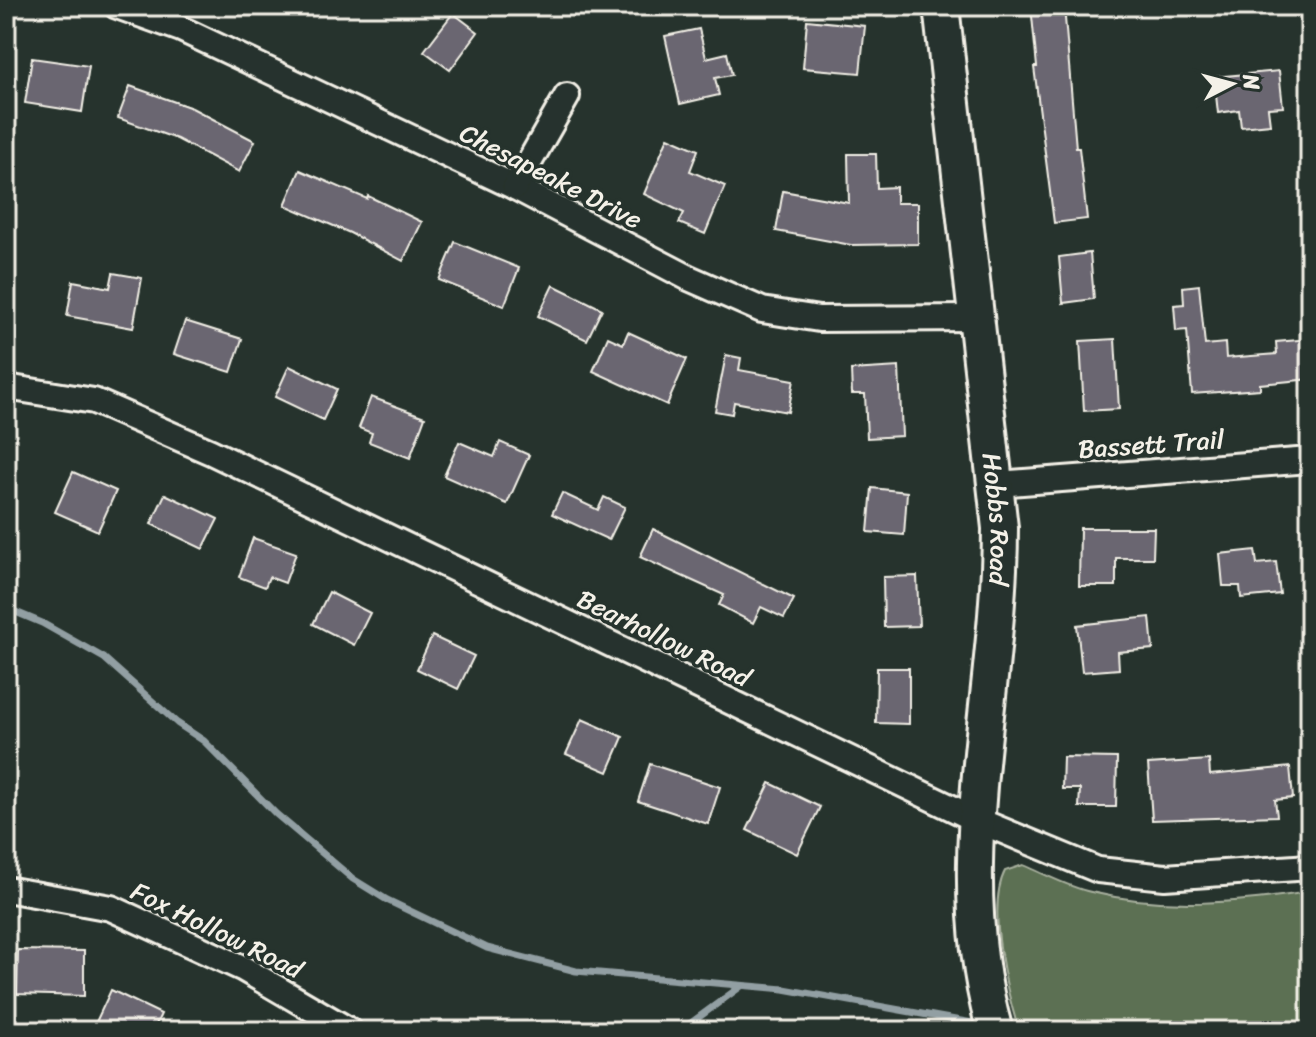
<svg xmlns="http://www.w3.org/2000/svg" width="1316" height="1037" viewBox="0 0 1316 1037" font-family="Sriracha,sans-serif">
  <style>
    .green { fill: #5b6f53; stroke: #a8b09e; stroke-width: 2 }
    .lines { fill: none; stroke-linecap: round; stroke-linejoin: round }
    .stream { stroke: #929fa3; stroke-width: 7 }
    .building { fill: #6a6671; stroke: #f4f1e8; stroke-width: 2 }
    .street-casing { stroke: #f4f1e8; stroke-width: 30 }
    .secondary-casing { stroke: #f4f1e8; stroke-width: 40 }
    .street { stroke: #26332d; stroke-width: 24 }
    .secondary { stroke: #26332d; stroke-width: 34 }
    .labels { text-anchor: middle; stroke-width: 7; stroke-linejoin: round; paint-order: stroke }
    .street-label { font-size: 26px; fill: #f4f1e8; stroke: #26332d }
  </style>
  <rect width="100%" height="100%" fill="#26332d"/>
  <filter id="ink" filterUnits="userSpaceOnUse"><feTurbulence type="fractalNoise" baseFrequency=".0125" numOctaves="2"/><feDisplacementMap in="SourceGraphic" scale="16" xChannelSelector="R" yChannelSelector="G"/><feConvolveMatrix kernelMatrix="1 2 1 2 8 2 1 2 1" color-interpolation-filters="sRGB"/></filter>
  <g filter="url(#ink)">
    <path class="green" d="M1023 865C1045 874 1068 887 1091 892 1165 910 1236 903 1310 892V1031H1019C1007 993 986 907 1005 871Z"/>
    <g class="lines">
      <g class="stream">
        <path d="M6 608 42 623 104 658 177 723 204 741 276 814 353 879 387 900 487 948 576 971 784 989 972 1023"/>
        <path d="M680 1031 740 987"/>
      </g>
    </g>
    <g class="building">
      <path d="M1031 6H1064L1076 148H1079L1087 219 1054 223 1034 67H1037Z"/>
      <path d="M453 13 478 32 450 70 424 51Z"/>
      <path d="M807 20 865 26 860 73 803 68Z"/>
      <path d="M699 29 706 58 727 53 732 75 715 78 719 95 680 104 665 36Z"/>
      <path d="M32 58 89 66 82 112 25 103Z"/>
      <path d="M1279 71 1283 107 1268 108 1270 124 1241 127 1239 110 1218 113 1214 77Z"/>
      <path d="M130 86 192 108 255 141 239 172 177 139 118 118Z"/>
      <path d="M668 137 698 150 690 171 725 186 705 234 679 223 684 213 644 194Z"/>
      <path d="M848 154H876L877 188 896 187V203H918V244L851 245 776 231 783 191 849 203Z"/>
      <path d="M300 170 367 199 368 196 422 222 403 261 350 233 285 205Z"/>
      <path d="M455 242 519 268 504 306 439 280Z"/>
      <path d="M1090 253 1094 299 1063 303 1059 257Z"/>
      <path d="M113 273 142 278 133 328 67 316 73 281 110 288Z"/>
      <path d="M553 285 602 309 587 340 538 316Z"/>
      <path d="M1199 285 1205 345 1225 343 1226 358 1277 354 1276 342 1310 339V379L1260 384V389L1192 394 1187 330 1176 331 1174 305 1184 304 1183 287Z"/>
      <path d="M185 321 242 339 231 372 174 354Z"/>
      <path d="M628 332 687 359 667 405 593 371 608 337 623 344Z"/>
      <path d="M1115 339 1119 409 1084 411 1080 341Z"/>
      <path d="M726 355 741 358 739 370 794 380 788 412 734 402 732 414 715 411Z"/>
      <path d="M289 366 337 389 323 420 275 397Z"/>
      <path d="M899 367 902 436 867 438 865 394H852L851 370Z"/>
      <path d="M371 397 425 417 410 458 369 442 372 433 359 428Z"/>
      <path d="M459 442 494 457 500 442 529 455 507 504 444 476Z"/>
      <path d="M73 472 116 491 98 531 55 512Z"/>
      <path d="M872 488 907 492 904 535 868 532Z"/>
      <path d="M562 493 598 510 604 497 625 507 609 540 552 514Z"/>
      <path d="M165 494 218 519 203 549 151 524Z"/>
      <path d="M1080 528H1154L1153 558H1116V586H1079Z"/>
      <path d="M653 529 794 599 784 618 761 607 753 623 719 605 724 595 640 557Z"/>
      <path d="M253 538 296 553 285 583 269 577 265 587 239 577Z"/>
      <path d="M1255 550 1257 564 1276 562 1280 594 1241 598 1240 586H1223L1220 554Z"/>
      <path d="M917 576 919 626 884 627 883 577Z"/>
      <path d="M329 592 370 613 354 645 313 624Z"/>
      <path d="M1150 617 1153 649 1118 652 1119 669 1082 672 1077 625Z"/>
      <path d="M432 636 474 656 458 689 417 669Z"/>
      <path d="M877 668H909V724L876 723Z"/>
      <path d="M582 719 623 737 608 772 566 754Z"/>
      <path d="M1063 757 1117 758 1116 807H1079L1080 789H1062Z"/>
      <path d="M1209 760 1210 775 1290 767 1293 798 1275 800 1277 816 1152 820 1148 764Z"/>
      <path d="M650 764 720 787 708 824 638 801Z"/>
      <path d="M770 783 820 807 797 854 747 830Z"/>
      <path d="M18 950 84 951V996L17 994Z"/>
      <path d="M111 990 161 1014 153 1031H115L96 1022Z"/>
    </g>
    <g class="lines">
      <g class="street-casing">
        <g id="street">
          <path d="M117 6 181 29 515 187 689 278 762 310 819 319 976 318"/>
          <path d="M515 187 567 96"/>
          <path d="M6 387 94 401 211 452 977 820 1098 870 1165 877 1310 867"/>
          <path d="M997 484 1310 460"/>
          <path d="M6 889 111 908 242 968 350 1031"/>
        </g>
      </g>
      <g class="secondary-casing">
        <g id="secondary">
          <path id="s1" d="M941 6 1000 528C1000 695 947 866 995 1031"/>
        </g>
      </g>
      <use href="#street" class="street"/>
      <use href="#secondary" class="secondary"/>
    </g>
  </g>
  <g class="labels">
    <g class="street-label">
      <text transform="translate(551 176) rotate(27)" y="9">Chesapeake Drive</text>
      <text transform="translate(1151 444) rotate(-4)" y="9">Bassett Trail</text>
      <text dy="9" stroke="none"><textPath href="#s1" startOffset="516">Hobbs Road</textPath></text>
      <text transform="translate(664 638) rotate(26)" y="9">Bearhollow Road</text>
      <text transform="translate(217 930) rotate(26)" y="9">Fox Hollow Road</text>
    </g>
  </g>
  <rect width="1316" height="1037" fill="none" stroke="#26332d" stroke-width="32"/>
  <rect x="16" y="16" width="1284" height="1005" fill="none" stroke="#f4f1e8" stroke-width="3" filter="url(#ink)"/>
  <g transform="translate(1232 84) rotate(84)" stroke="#26332d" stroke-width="6" paint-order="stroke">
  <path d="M0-6L14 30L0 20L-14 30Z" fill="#f4f1e8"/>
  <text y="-12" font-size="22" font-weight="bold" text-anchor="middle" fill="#f4f1e8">N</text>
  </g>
</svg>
